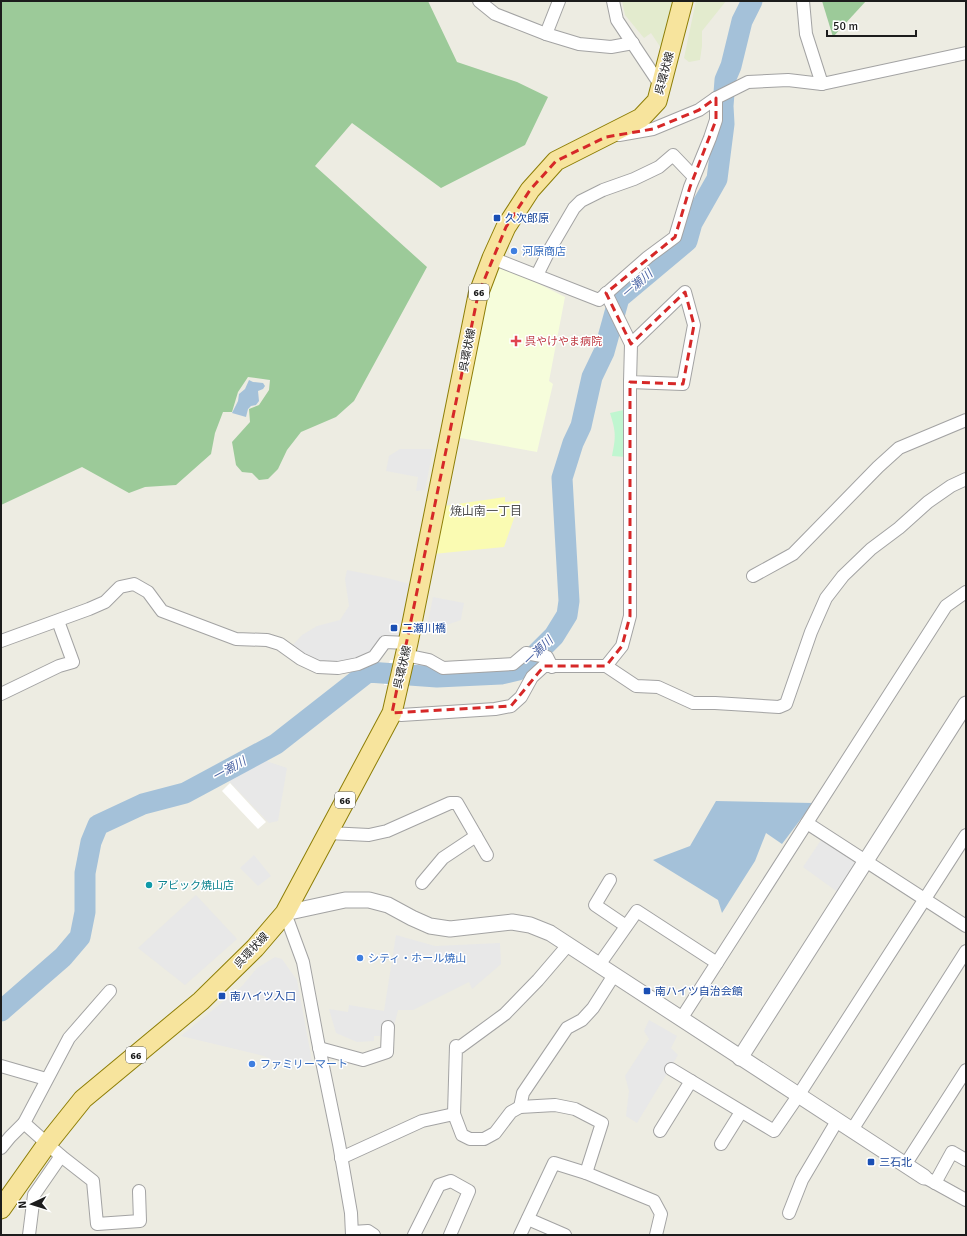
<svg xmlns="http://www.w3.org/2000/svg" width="967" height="1236" viewBox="0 0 967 1236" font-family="Signika,'Noto Sans JP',sans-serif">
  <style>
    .education { fill: #f6fddb }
    .farmland { fill: #e3ebce }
    .forest { fill: #9cca99 }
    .sand { fill: #fafbb2 }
    .park { fill: #c0f6d0 }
    .parking { fill: #e8e8e8 }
    .water { fill: #a4c1d9 }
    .pier { fill: #fff }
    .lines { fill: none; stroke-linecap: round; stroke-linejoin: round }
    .river { stroke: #a4c1d9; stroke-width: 21 }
    .minor-casing { stroke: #a3a3a3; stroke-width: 14 }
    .tertiary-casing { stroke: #a3a3a3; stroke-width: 17 }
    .primary-casing { stroke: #8d7e07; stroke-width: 21 }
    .minor { stroke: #fff; stroke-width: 12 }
    .tertiary { stroke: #fff; stroke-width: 15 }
    .primary { stroke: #f7e49d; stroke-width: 19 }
    .marked { fill: none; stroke: #d62828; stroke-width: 3; stroke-dasharray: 8 5; stroke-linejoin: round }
    .transit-dot { fill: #1a4fb4; stroke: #fff; stroke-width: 1.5 }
    .shop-dot { fill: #3f7fe0; stroke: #fff; stroke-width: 1.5 }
    .health-dot { fill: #e0444e; stroke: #fff; stroke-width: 1.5 }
    .culture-dot { fill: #0f9aa8; stroke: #fff; stroke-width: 1.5 }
    .labels { text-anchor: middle; stroke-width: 3; stroke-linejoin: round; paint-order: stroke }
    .shield { fill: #fff; stroke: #606060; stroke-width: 1 }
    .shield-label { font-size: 10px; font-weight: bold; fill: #1c1c1c }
    .street-label { font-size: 11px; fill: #1c1c1c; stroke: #fff }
    .transit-label { font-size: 11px; fill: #164399; stroke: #fff; text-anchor: start }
    .shop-label { font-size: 11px; fill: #366cbe; stroke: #fff; text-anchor: start }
    .health-label { font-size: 11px; fill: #be3a42; stroke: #fff; text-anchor: start }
    .culture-label { font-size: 11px; fill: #0d838f; stroke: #fff; text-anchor: start }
    .water-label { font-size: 12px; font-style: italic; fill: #4e67a6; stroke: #fff }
    .neighbourhood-label { font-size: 12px; fill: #4f4f4f; stroke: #fff }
  </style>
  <rect width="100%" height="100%" fill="#edece2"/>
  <path class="education" d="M499 264 565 297 549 381 553 384 537 452 455 437 483 301Z"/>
  <g class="farmland">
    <path d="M622 1H673L661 48 651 33 644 38 625 15Z"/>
    <path d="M696 1H726L702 31V46L700 60 689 62 684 58Z"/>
  </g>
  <g class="forest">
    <path d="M1 1H428L457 62 517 82 548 97 525 145 441 188 352 123 315 166 427 267 354 401 336 417 301 432 287 450 278 469 268 479 259 480 252 473 242 472 236 465 232 442 250 422 249 409 259 405 269 390 270 380 248 377 238 392 232 412H223L215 433 211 454 176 485 145 487 129 493 82 467 1 505Z"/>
    <path d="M822 1H866L833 37Z"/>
  </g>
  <path class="sand" d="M505 497V502L520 501 504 547 433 554 444 506Z"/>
  <path class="park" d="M628 409 626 457 612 456C616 437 616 432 610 413Z"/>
  <g class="parking">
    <path d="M400 449H433L425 490 416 491 418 477 386 471 389 456Z"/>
    <path d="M347 570 387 578 410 584 399 638 377 652 341 663H322L304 654 292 646 302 635 317 626 340 620 349 606 345 579Z"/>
    <path d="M433 597 464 603 462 613 461 620 426 632Z"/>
    <path d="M266 761 287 768 278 821 269 823 226 778Z"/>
    <path d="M821 840 858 864 839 893 803 867Z"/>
    <path d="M254 855 271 876 258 886 240 868Z"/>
    <path d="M196 895 237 939 185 985 138 948Z"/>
    <path d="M396 935 435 946 500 943 501 964 472 989 469 982 413 1010H398L393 1030 383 1029 381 1036H374V1041L357 1042 336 1033 329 1009 348 1012 349 1005 384 1011Z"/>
    <path d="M275 957 282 959 297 980 312 1061 289 1069 264 1056 181 1036 242 986 257 968Z"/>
    <path d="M649 1020 677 1036 671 1048 678 1055 637 1123 626 1116 629 1091 625 1076 649 1039 644 1031Z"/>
  </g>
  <g class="water">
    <path d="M249 380 253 382 263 383 265 386 263 389 258 391 259 401 256 405 251 406 248 409 246 417 232 413 238 401 239 394 245 389Z"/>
    <path d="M716 801 813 803 782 844 766 833 755 861 722 913 718 900 653 860 690 846Z"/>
  </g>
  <g class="pier">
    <path d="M390 660H419L414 684 384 685Z"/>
    <path d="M230 783 266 822 258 829 222 791Z"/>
  </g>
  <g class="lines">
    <path class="river" d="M1 1011 63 957 80 937 85 912V873L91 842 98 825 143 804 185 793 276 744 368 672 437 677 501 674 518 670 528 662 554 636 567 615 569 601 562 478 573 443 581 426 592 377 604 352 619 298 687 241 692 223 717 179 724 124 723 106 725 80 731 66 742 21 752 1"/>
    <g class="minor-casing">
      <g id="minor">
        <path d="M479 1 495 14 546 34 579 44 611 47 633 43"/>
        <path d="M613 1 617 20 661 86"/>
        <path d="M803 1 806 34 822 84"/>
        <path d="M546 34 559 1"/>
        <path d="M619 135 653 129 699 110 716 98 748 82 788 80 822 84 966 53"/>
        <path d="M492 258 599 300 648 257 675 237 690 187 710 138 716 120V98"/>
        <path d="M537 275 550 249 574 208 581 201 603 190 634 179 659 167 673 155 694 177"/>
        <path d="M685 292 694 325 683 384 630 382 631 344Z"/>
        <path d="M606 293 631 344"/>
        <path d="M753 576 793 554 878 467 899 448 966 420"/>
        <path d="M1 641 89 609 105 602 120 587 134 584 148 592 162 611 236 639 267 640 280 644 301 659 318 667 338 668 358 664 374 657 385 642 408 643"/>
        <path d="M405 655 429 660 443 668 513 664 526 653 547 657 552 667"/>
        <path d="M606 666 622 646 630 616V382"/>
        <path d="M1 694 59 666 73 662 58 621"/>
        <path d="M392 713 401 715 495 709 511 706 521 697 532 677 544 666H606L636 686 658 687 693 703H715L779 707 786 704 811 632 826 598 843 576 871 549 899 528 928 502 951 486 966 479"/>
        <path d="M807 823 966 926"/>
        <path d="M328 833 369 835 387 831 450 803H457L487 855"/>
        <path d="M610 880 595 905 626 926"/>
        <path d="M422 883 443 858 476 836"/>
        <path d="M285 913 303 962 318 1042 339 1144 351 1213 352 1235"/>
        <path d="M599 965 637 911 717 963"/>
        <path d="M681 1019 946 606 966 592"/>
        <path d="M319 1048 363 1060 387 1052 388 1027"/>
        <path d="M1 1066 46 1079"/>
        <path d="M671 1069 774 1131 798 1096 966 835"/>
        <path d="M520 1107 523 1093 567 1028 582 1020 593 1008 614 975"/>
        <path d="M454 1114 456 1046 460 1047 505 1014 538 980 568 945"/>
        <path d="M24 1123 61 1156 93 1181 97 1224 140 1221 139 1191"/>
        <path d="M852 1130 966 951"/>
        <path d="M660 1131 691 1081"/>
        <path d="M721 1144 741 1112"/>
        <path d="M1 1148 10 1137 24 1123 69 1038 110 991"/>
        <path d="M341 1158 422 1121 454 1114 462 1135 470 1139H484L495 1133 511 1112 520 1107 555 1105 575 1109 602 1123 586 1173"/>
        <path d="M905 1165 966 1070"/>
        <path d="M928 1179 966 1200"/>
        <path d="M935 1183 952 1152 966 1160"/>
        <path d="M789 1213 802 1180 837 1121"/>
        <path d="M528 1219 565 1235"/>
        <path d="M352 1232 368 1231 374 1235"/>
        <path d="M29 1235 34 1195 61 1156"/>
        <path d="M414 1235 439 1185 451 1181 469 1191 450 1235"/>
        <path d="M520 1235 554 1163 586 1173 654 1201 661 1214 656 1235"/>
      </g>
    </g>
    <g class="tertiary-casing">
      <g id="tertiary">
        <path d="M285 913 345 900H369L388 905 412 918 430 926 450 929 512 922 530 925 550 933 924 1177"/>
        <path d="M740 1058 966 704"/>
      </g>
    </g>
    <g class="primary-casing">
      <path id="primary" d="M1 1209 47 1144 83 1099 201 1001 255 948 285 913 392 713 408 643 478 295 492 258 506 227 530 190 556 161 641 118 657 101 683 1"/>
    </g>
    <use href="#minor" class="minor"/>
    <use href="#tertiary" class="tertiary"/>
    <use href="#primary" class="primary"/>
  </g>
  <path class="marked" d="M716 98V120L690 187 675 237 606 293 631 344 685 292 694 325 683 384 630 382V616L622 646 606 666H544L511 706 392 713 478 295 506 227 530 190 556 161 606 137 653 129 699 110Z"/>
  <g class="transit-dot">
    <rect x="493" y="214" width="8" height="8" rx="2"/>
    <rect x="390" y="624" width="8" height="8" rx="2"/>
    <rect x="643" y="987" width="8" height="8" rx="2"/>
    <rect x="218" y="992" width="8" height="8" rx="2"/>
    <rect x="867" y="1158" width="8" height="8" rx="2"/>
  </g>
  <g class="shop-dot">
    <circle cx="514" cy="251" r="4"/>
    <circle cx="360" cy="958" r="4"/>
    <circle cx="252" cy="1064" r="4"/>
  </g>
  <path class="health-dot" d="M514 335h4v4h4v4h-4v4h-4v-4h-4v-4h4z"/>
  <circle class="culture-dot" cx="149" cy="885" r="4"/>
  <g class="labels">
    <g class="shield">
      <rect x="469" y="284" width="20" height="16" rx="3"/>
      <rect x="335" y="792" width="20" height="16" rx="3"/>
      <rect x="126" y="1047" width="20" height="16" rx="3"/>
    </g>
    <g class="shield-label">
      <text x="479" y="296">66</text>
      <text x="345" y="804">66</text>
      <text x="136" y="1059">66</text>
    </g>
    <g class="street-label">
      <text transform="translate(664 73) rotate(-75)" y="4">呉環状線</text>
      <text transform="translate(467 350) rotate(-79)" y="4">呉環状線</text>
      <text transform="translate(402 667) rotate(-77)" y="4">呉環状線</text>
      <text transform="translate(251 950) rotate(-47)" y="4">呉環状線</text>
    </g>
    <g class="transit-label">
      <text x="505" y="222">久次郎原</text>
      <text x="402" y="632">二瀬川橋</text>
      <text x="655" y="995">南ハイツ自治会館</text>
      <text x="230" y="1000">南ハイツ入口</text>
      <text x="879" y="1166">三石北</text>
    </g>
    <g class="shop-label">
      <text x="522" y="255">河原商店</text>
      <text x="368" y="962">シティ・ホール焼山</text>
      <text x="260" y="1068">ファミリーマート</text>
    </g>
    <g class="health-label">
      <text x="525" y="345">呉やけやま病院</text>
    </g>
    <g class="culture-label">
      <text x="157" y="889">アビック焼山店</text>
    </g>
    <g class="water-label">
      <text transform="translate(637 284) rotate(-41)" y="4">一瀬川</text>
      <text transform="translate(538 651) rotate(-44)" y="4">一瀬川</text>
      <text transform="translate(229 769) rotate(-29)" y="4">一瀬川</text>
    </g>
    <g class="neighbourhood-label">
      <text x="486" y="515">焼山南一丁目</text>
    </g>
  </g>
  <rect width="967" height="1236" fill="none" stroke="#1c1c1c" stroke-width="4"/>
  <g transform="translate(32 1204) rotate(266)" stroke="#ffffff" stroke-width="3" paint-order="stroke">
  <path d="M0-3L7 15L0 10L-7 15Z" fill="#1c1c1c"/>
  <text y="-6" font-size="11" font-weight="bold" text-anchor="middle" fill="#1c1c1c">N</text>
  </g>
  <path d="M827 30v6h89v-6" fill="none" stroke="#1c1c1c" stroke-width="2"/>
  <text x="833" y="30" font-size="12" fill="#1c1c1c" stroke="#ffffff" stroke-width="3" paint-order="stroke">50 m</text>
</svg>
